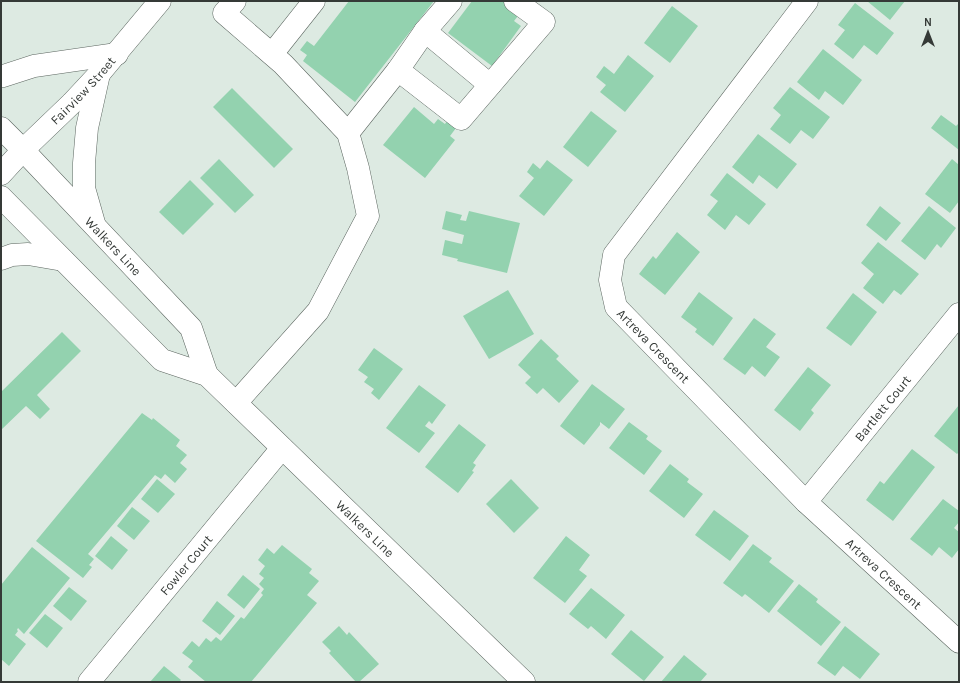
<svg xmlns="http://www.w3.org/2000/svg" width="960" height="683" viewBox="0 0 960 683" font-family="Karla,sans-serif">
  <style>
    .building { fill: #93d2af }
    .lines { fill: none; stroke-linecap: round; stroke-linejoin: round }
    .minor-casing { stroke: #5c6660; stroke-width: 23 }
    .major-casing { stroke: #5c6660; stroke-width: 23 }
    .minor { stroke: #fff; stroke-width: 22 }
    .major { stroke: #fff; stroke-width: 22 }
    .labels { text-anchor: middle; stroke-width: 3.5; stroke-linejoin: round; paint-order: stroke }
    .street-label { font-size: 13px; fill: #353a37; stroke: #ddeae2 }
  </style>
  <rect width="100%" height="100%" fill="#ddeae2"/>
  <g class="building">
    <path d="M349 1H434L355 102 303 61 307 55 300 50 307 41 314 46Z"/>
    <path d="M472 1H507L521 12 514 21 521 26 492 66 448 33Z"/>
    <path d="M867 1H905L890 20Z"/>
    <path d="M855 3 894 33 877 55 864 45 853 59 834 44 845 30 838 25Z"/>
    <path d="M672 6 698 26 670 63 644 43Z"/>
    <path d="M823 49 862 80 843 105 825 91 819 100 797 82Z"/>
    <path d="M628 55 654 76 625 112 600 92 606 85 596 77 604 66 614 74Z"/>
    <path d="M790 87 830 117 813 139 801 130 790 144 770 129 781 115 773 108Z"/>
    <path d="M232 88 293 149 274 168 213 107Z"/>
    <path d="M414 107 434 124 438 119 445 124 447 121 456 128 450 136 455 140 425 178 383 145Z"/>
    <path d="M591 111 617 131 588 167 563 147Z"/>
    <path d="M941 115 956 126 959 123V150L931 128Z"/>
    <path d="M758 134 797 164 777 189 759 175 753 184 732 167Z"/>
    <path d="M219 159 254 195 235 213 200 178Z"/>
    <path d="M952 159 959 165V201L950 213 925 194Z"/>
    <path d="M547 160 573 180 544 216 519 196 534 178 527 172 533 163 540 169Z"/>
    <path d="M727 173 766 204 749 225 736 215 725 230 707 215 718 201 710 195Z"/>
    <path d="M190 180 214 204 183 235 159 212Z"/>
    <path d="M880 206 901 223 886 241 866 225Z"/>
    <path d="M929 206 956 228 941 248 937 244 925 260 901 241Z"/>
    <path d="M446 211 462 215 460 220 466 221 469 211 520 223 507 273 457 261 458 259 442 255 445 240 462 244 464 235 442 229Z"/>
    <path d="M677 232 700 252 665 295 639 274 653 256 656 259Z"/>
    <path d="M878 242 919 274 901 295 894 290 883 304 863 288 874 274 861 263Z"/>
    <path d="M508 290 534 334 489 359 463 316Z"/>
    <path d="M699 292 733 318 713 346 695 332 697 329 681 317Z"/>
    <path d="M853 293 877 312 851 346 826 328Z"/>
    <path d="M754 318 776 334 766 347 780 357 765 377 752 366 745 375 723 359Z"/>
    <path d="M62 332 81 351 37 395 50 409 40 419 26 406 1 430V392Z"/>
    <path d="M541 339 559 356 556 359 579 381 559 403 543 388 537 394 525 383 531 377 518 365Z"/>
    <path d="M374 348 403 369 379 400 371 393 374 389 364 382 368 377 358 370Z"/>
    <path d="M808 367 831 385 811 410 814 413 800 431 774 410Z"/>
    <path d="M592 384 625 409 609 429 600 422V425L584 445 560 426Z"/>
    <path d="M419 385 446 405 432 424 429 421 425 426 435 433 419 453 386 428Z"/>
    <path d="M959 405V452L957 454 934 436Z"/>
    <path d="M142 413 152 420 153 418 180 440 176 446 187 455 180 463 187 469 175 483 165 474 161 479 155 475 88 554 94 559 89 565 92 567 83 578 36 541Z"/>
    <path d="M629 422 648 436 646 439 662 451 644 475 609 448Z"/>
    <path d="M459 424 486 445 473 463 476 465 472 471 474 472 458 493 425 467Z"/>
    <path d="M912 449 935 467 893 521 866 500 880 481 884 484Z"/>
    <path d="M670 464 689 479 687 482 703 494 684 518 649 491Z"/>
    <path d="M157 479 175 494 158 513 141 499Z"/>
    <path d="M511 479 539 508 514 533 486 504Z"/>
    <path d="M943 499 959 511V522L954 528 959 532V549L952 558 939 547 932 556 910 539Z"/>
    <path d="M132 507 150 521 134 540 117 526Z"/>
    <path d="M714 510 749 536 730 561 695 535Z"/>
    <path d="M111 536 128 550 112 570 95 556Z"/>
    <path d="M566 536 590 555 579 570 587 576 565 603 533 578Z"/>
    <path d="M753 544 772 558 769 562 794 581 769 613 745 594 742 597 723 583Z"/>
    <path d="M282 545 312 569 309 573 319 581 307 595 317 603 251 682H206L188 667 193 661 182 653 192 641 199 647 206 638 211 642 216 637 221 641 241 617 244 619 263 595 261 593 264 589 259 584 264 578 259 574 265 566 258 560 267 548 274 554Z"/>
    <path d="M32 547 70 578 24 634 18 628 17 630 18 631 15 635 26 644 9 666 1 659V585Z"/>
    <path d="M243 575 260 589 244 609 227 595Z"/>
    <path d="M799 584 818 599 816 602 841 622 821 646 777 611Z"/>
    <path d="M69 587 87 601 71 621 53 606Z"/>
    <path d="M591 588 625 615 606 639 591 626 588 629 569 614Z"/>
    <path d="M217 601 235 616 220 635 202 621Z"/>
    <path d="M45 614 63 628 47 648 29 633Z"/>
    <path d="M339 626 347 635 349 632 379 664 359 682H356L329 653 331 651 322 642Z"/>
    <path d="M845 626 880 654 860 679 843 666 835 676 817 663Z"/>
    <path d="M631 630 664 657 644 681 611 654Z"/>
    <path d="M684 655 707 674 700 682H661Z"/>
    <path d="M164 666 181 680 179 682H150Z"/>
  </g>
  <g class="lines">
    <g class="minor-casing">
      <g id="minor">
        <path d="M235 1 224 13 283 64 348 133 358 168 368 216 318 311 236 403"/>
        <path id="s1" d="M807 1 614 255 610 280 616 307 806 502 959 642"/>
        <path d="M425 31 490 85"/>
        <path d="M272 54 314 1"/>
        <path d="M398 70 461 119 544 22 515 1"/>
        <path d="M348 133 398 70 425 31 451 1"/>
        <path id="s2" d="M806 502 959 314"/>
        <path id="s3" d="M89 682 282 448"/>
      </g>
    </g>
    <g class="major-casing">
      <g id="major">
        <path d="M1 76H3L34 66 117 54"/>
        <path id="s4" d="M1 128 23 150 191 328 207 375"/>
        <path id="s5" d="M1 174 23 150 72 103 99 74 160 1"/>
        <path id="s6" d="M1 197 162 360 207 375 524 682"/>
        <path d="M94 223 84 188V163L87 128 99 74"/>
        <path d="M1 259 12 255 28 254 63 260"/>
      </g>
    </g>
    <use href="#minor" class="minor"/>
    <use href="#major" class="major"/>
  </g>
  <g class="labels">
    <g class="street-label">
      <text dy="5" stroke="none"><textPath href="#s5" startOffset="117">Fairview Street</textPath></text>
      <text dy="5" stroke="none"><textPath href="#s4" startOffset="163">Walkers Line</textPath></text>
      <text dy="5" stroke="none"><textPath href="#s1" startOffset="426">Artreva Crescent</textPath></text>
      <text dy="5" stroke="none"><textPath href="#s2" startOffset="121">Bartlett Court</textPath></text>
      <text dy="5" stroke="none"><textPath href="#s6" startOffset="497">Walkers Line</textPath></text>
      <text dy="5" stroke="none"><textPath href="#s3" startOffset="152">Fowler Court</textPath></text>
      <text dy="5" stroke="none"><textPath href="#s1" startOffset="750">Artreva Crescent</textPath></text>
    </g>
  </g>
  <rect width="960" height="683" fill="none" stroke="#353a37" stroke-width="4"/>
  <g transform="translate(928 32)" stroke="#ddeae2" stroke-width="3" paint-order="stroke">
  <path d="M0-3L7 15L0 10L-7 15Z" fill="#353a37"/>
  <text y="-6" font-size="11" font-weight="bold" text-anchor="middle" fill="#353a37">N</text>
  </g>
</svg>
